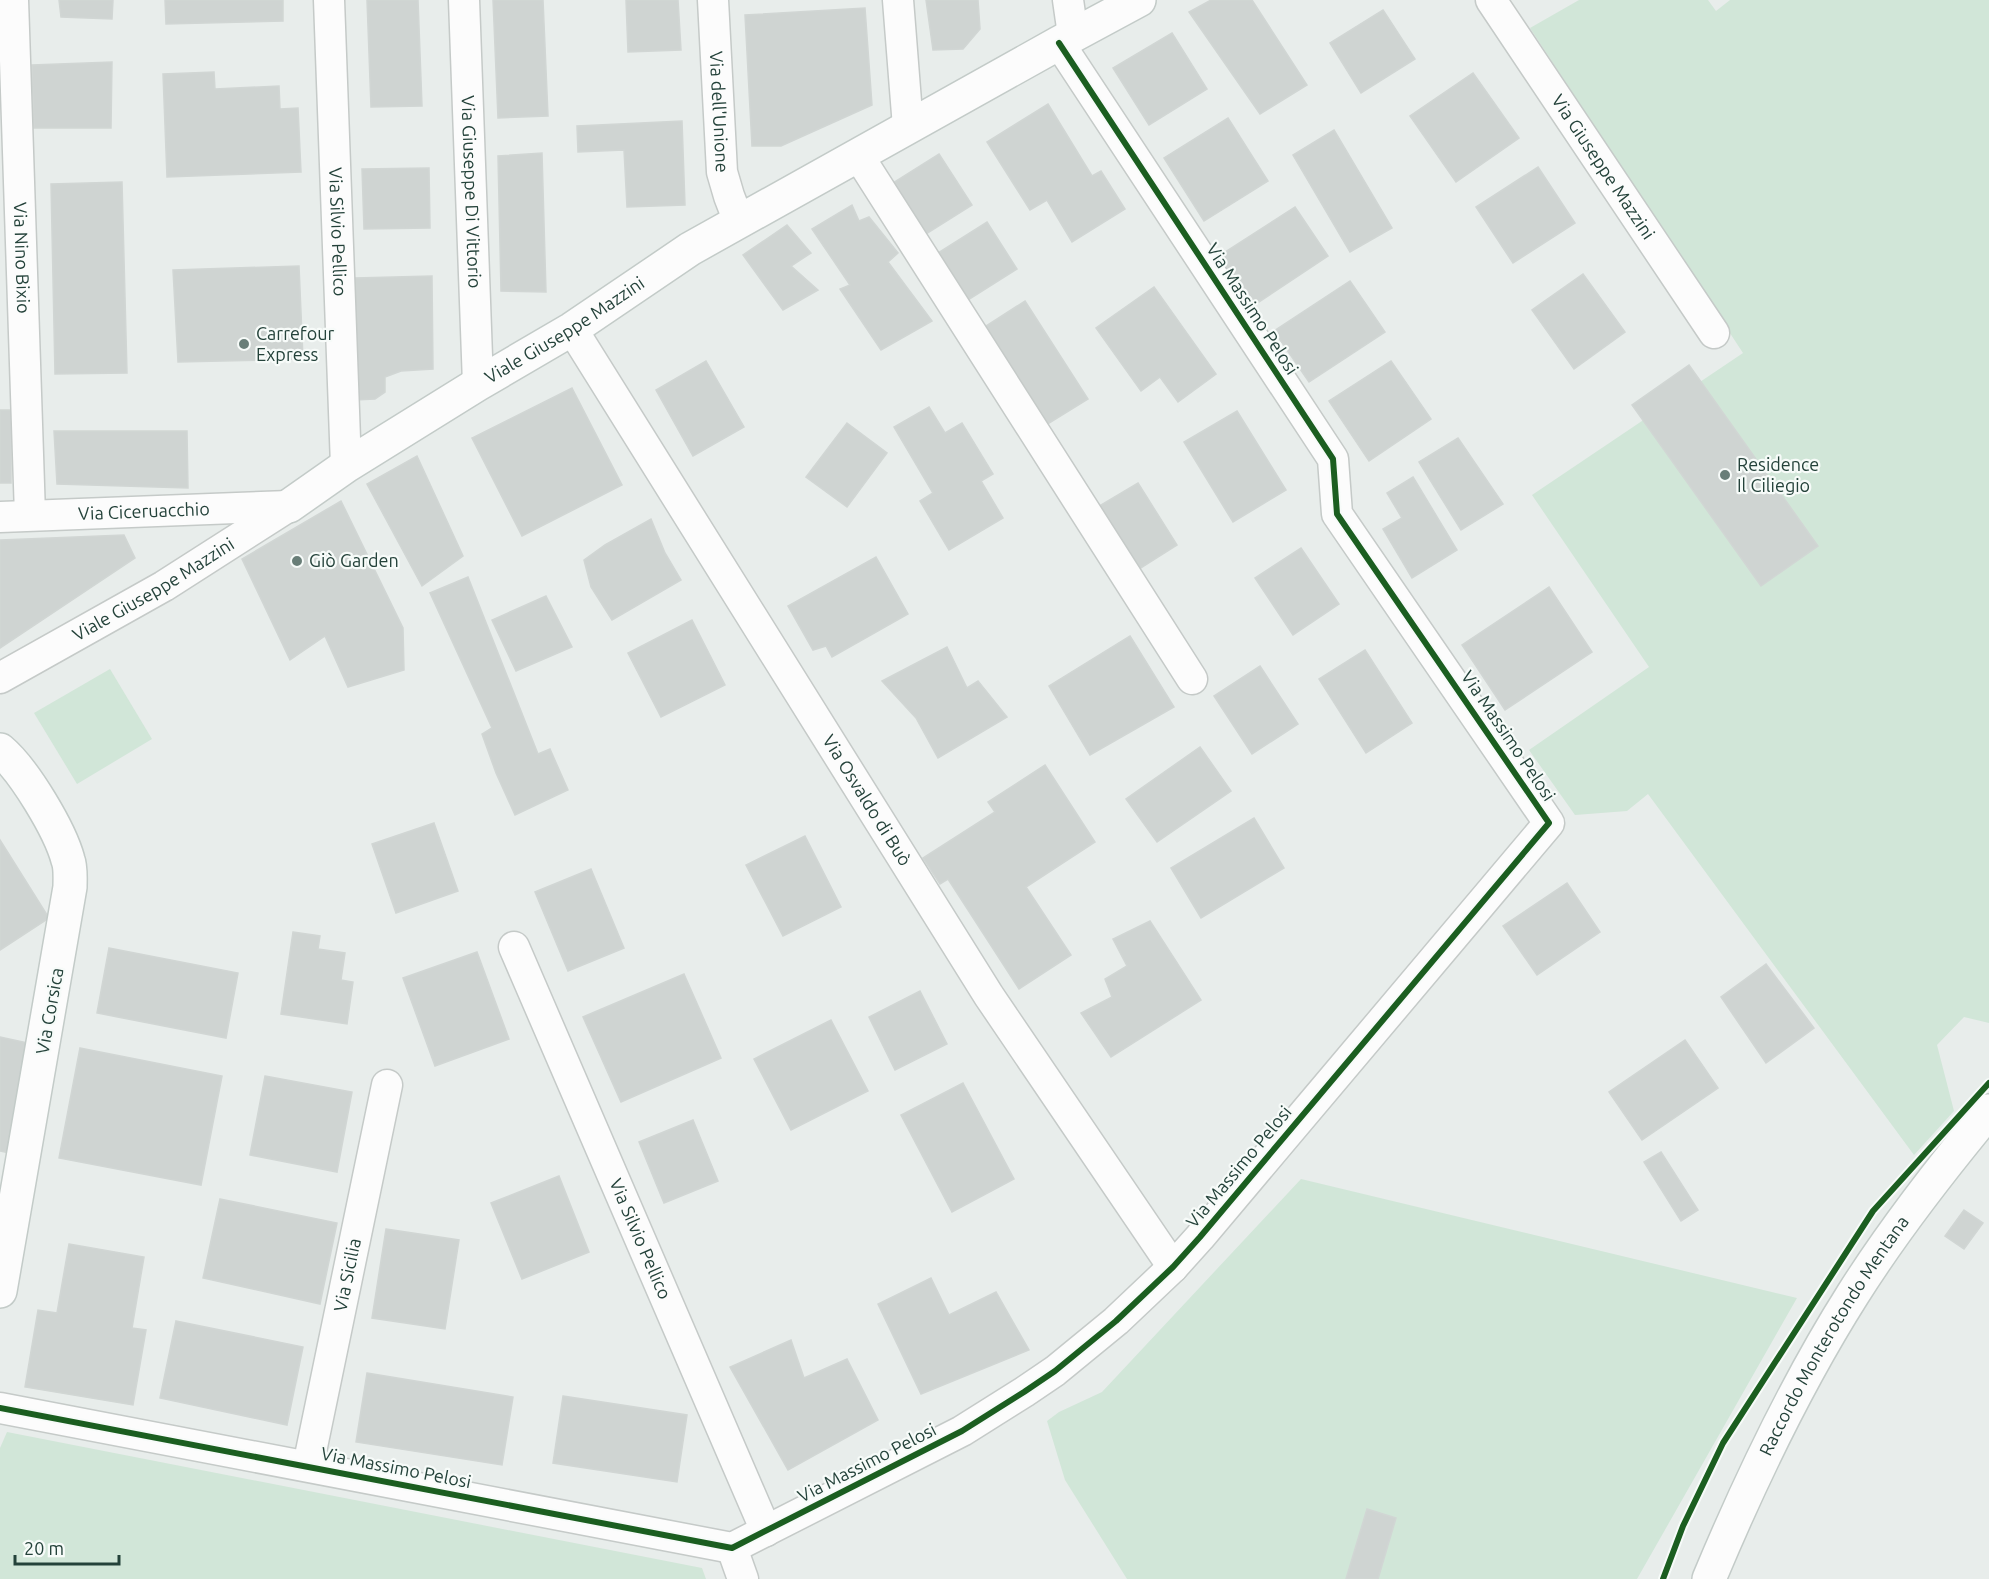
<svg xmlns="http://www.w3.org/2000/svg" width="1989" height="1579" viewBox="0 0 1989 1579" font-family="Ubuntu,sans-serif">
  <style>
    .green { fill: #d1e6d8 }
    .building { fill: #cfd4d2; stroke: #d1d6d4; stroke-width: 1.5 }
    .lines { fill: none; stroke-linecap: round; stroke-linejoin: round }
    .street-casing { stroke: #c5cac8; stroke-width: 33 }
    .secondary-casing { stroke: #c3cbc8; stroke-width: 36 }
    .street { stroke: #fcfcfc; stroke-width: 30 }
    .secondary { stroke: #fcfcfc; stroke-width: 33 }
    .cycleway-casing { stroke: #f7fbf9; stroke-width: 10 }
    .cycleway { stroke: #1b5e20; stroke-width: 6 }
    .poi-dot { fill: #697e78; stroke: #f7fbf9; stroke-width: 2 }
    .labels { text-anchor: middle; stroke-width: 4.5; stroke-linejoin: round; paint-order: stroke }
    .street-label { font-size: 18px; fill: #24423a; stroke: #f7fbf9 }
    .poi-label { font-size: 18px; fill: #24423a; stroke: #f7fbf9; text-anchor: start }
  </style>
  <rect width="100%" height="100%" fill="#e8edeb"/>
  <g class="green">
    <path d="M1579 0H1708L1716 11 1730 0H1989V1023L1964 1017 1937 1045 1954 1111 1914 1155 1648 794 1627 811 1575 815 1529 750 1649 667 1532 495 1743 353 1530 28Z"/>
    <path d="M110 669 152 739 77 784 34 713Z"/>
    <path d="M1301 1179 1797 1298 1637 1579H1378L1396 1518 1367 1509 1346 1579H1127L1065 1480 1047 1421 1059 1412 1102 1392Z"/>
    <path d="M7 1432 702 1568 706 1579H0V1448Z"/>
  </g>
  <g class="building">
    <path d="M59 0H113L112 19 61 17Z"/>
    <path d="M165 0H283V21L166 24Z"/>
    <path d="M367 0H418L422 106 371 107Z"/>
    <path d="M493 0H543L548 116 498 118Z"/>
    <path d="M626 0H678L681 50 628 52Z"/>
    <path d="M926 0H978L980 29 963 49 933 50Z"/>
    <path d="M1211 0H1252L1307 85 1260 114 1189 12Z"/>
    <path d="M865 8 872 105 781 146H752L745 15Z"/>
    <path d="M1383 10 1415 59 1361 93 1330 43Z"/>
    <path d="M1172 33 1207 89 1149 125 1113 68Z"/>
    <path d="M112 62 111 128H34L32 65Z"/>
    <path d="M214 72 215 89 279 86 280 109 298 108 301 172 167 177 163 74Z"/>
    <path d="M1473 73 1519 138 1456 182 1410 116Z"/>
    <path d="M1048 104 1092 176 1101 171 1125 209 1072 242 1047 200 1030 210 987 142Z"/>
    <path d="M1228 118 1268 181 1204 221 1164 158Z"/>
    <path d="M682 121 685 205 627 207 624 150 578 152 577 126Z"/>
    <path d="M1334 130 1392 228 1350 252 1293 155Z"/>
    <path d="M542 153 546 292 501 291 498 156Z"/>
    <path d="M939 154 972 205 926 234 893 183Z"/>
    <path d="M1538 167 1575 223 1513 263 1476 207Z"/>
    <path d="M429 168 430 228 364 229 362 169Z"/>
    <path d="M122 182 127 373 55 374 51 184Z"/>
    <path d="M852 205 859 221 869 217 898 253 888 262 932 321 881 350 840 289 850 285 812 229Z"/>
    <path d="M1295 207 1328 256 1253 306 1219 256Z"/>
    <path d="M987 222 1017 269 968 300 938 253Z"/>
    <path d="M787 225 811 253 791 266 818 290 783 310 743 255Z"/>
    <path d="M299 266 303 359 178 362 173 270Z"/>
    <path d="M1583 274 1625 332 1574 369 1532 310Z"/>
    <path d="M432 276 433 369 401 371 385 377V392L375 399 355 400V278Z"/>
    <path d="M1350 281 1385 332 1309 382 1274 331Z"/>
    <path d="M1154 287 1216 374 1178 402 1160 377 1141 391 1096 328Z"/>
    <path d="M1025 301 1088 399 1046 425 983 328Z"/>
    <path d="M706 361 744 427 693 456 656 390Z"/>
    <path d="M1391 361 1431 419 1369 461 1329 401Z"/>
    <path d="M1689 365 1818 546 1761 586 1632 405Z"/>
    <path d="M572 388 622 485 522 536 472 438Z"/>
    <path d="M929 407 945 433 962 423 993 474 981 481 1003 518 949 550 920 501 933 493 894 427Z"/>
    <rect x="0" y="410" width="11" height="73"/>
    <path d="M1237 411 1286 490 1233 522 1184 442Z"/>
    <path d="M847 423 887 453 847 507 806 477Z"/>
    <path d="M54 431H187L188 488 57 484Z"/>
    <path d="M1458 438 1503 504 1461 530 1419 462Z"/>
    <path d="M417 456 463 556 422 586 367 484Z"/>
    <path d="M1413 477 1457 550 1412 578 1383 529 1402 518 1387 493Z"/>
    <path d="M1138 483 1177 545 1136 571 1096 508Z"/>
    <path d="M341 501 403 628 404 670 348 687 325 636 290 660 242 559Z"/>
    <path d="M651 519 665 553 681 580 612 620 591 587 584 560 605 545Z"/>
    <path d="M124 535 135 558 0 648V540Z"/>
    <path d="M1301 548 1339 604 1293 635 1255 578Z"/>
    <path d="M876 557 908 614 832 657 826 646 813 650 788 606Z"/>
    <path d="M468 577 538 754 550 749 568 790 515 815 496 773 482 734 492 728 430 593Z"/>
    <path d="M1549 587 1592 652 1505 710 1462 645Z"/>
    <path d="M546 596 572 647 516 671 492 620Z"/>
    <path d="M692 620 725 685 661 717 628 653Z"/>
    <path d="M1130 636 1174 707 1090 755 1049 686Z"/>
    <path d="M947 647 967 688 978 681 1007 717 938 758 916 718 882 681Z"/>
    <path d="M1365 650 1412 723 1366 753 1319 679Z"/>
    <path d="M1260 666 1298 724 1252 754 1214 696Z"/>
    <path d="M1200 747 1231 791 1157 842 1126 799Z"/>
    <path d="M1045 765 1095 842 1026 887 1071 955 1019 989 948 879 940 884 923 858 995 812 988 802Z"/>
    <path d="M1254 818 1284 868 1201 918 1171 868Z"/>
    <path d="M434 823 458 891 396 913 372 844Z"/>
    <path d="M805 836 841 907 783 936 746 865Z"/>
    <path d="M0 840 49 918 0 950Z"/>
    <path d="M591 869 624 948 568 971 535 892Z"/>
    <path d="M1567 883 1600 932 1537 975 1503 926Z"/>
    <path d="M1150 921 1201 1000 1111 1057 1081 1013 1112 997 1105 979 1127 966 1113 939Z"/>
    <path d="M293 932 320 936 318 949 345 953 341 980 353 982 347 1024 281 1014Z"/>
    <path d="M109 948 238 973 226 1038 97 1013Z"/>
    <path d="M477 952 509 1039 435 1066 403 978Z"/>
    <path d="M1766 964 1814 1028 1766 1063 1721 997Z"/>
    <path d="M684 974 721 1058 621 1102 583 1017Z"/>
    <path d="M920 991 947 1044 895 1070 869 1017Z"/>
    <path d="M831 1020 868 1091 791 1130 754 1059Z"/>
    <path d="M0 1037 28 1043 10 1153 0 1151Z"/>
    <path d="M1685 1040 1718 1088 1642 1140 1609 1092Z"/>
    <path d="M80 1048 222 1076 201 1185 59 1158Z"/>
    <path d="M265 1076 352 1092 337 1172 250 1155Z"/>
    <path d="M963 1083 1014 1179 952 1212 901 1115Z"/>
    <path d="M693 1120 718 1181 664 1203 639 1142Z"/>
    <path d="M1661 1152 1698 1210 1681 1221 1644 1162Z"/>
    <path d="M559 1176 589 1252 522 1279 491 1203Z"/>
    <path d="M220 1199 337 1223 320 1304 203 1278Z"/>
    <path d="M1964 1210 1983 1223 1964 1249 1945 1236Z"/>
    <path d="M386 1229 459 1240 445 1329 372 1318Z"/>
    <path d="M69 1244 144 1257 132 1328 146 1330 133 1405 25 1387 38 1310 57 1313Z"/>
    <path d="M931 1278 949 1315 996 1292 1029 1350 921 1394 878 1304Z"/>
    <path d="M176 1321 303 1347 287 1425 160 1398Z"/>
    <path d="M791 1340 804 1378 847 1359 878 1420 788 1470 730 1367Z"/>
    <path d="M367 1373 513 1397 502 1465 356 1442Z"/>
    <path d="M563 1396 687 1415 677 1482 553 1463Z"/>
    <path d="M1367 1509 1396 1518 1378 1579H1346Z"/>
  </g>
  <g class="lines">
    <g class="street-casing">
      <g id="street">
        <path id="s1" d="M13 0 30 515"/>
        <path id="s2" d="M329 0 346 466"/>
        <path id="s3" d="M464 0 478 384"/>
        <path id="s4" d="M713 0 722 172 729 196 739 222"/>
        <path d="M898 0 908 127"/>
        <path d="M1068 0 1073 35"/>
        <path id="s5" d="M1491 0 1714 333"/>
        <path d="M858 155 1192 679"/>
        <path id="s6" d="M572 329 989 996 1173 1267"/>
        <path id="s7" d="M0 517 289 506"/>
        <path id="s8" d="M0 678 164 586 289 506"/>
        <path id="s9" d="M514 947 766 1531"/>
        <path d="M0 1408 732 1548 962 1431 1024 1392 1055 1371 1116 1321 1173 1267 1200 1237 1549 823 1337 514 1333 459 1059 43"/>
        <path id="s10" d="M308 1466 387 1085"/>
        <path d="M732 1548 743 1579"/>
      </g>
    </g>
    <g class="secondary-casing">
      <g id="secondary">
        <path id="s11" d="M289 506 346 466 478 384 572 329 690 249 1059 43 1139 0"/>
        <path d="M0 750C24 770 60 830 68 860 71 868 70 878 70 887L0 1291"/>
        <path id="s12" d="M1709 1579C1750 1481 1796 1384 1853 1294 1894 1229 1941 1169 1989 1111"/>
      </g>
    </g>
    <use href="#street" class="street"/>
    <use href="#secondary" class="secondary"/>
    <g class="cycleway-casing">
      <g id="cycleway">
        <path d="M0 1408 732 1548 962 1431 1024 1392 1055 1371 1116 1321 1173 1267 1200 1237 1549 823 1337 514 1333 459 1059 43"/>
        <path d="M1663 1579 1683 1526 1723 1443 1873 1211 1989 1083"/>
      </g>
    </g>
    <use href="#cycleway" class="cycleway"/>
  </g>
  <g class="poi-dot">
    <circle cx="244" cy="344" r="6"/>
    <circle cx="1725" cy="475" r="6"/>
    <circle cx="297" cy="561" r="6"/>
  </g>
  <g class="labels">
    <g class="street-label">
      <text dy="6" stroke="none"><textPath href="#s4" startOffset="112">Via dell'Unione</textPath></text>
      <text dy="6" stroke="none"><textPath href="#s5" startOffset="201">Via Giuseppe Mazzini</textPath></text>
      <text dy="6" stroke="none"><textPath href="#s3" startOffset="192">Via Giuseppe Di Vittorio</textPath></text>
      <text dy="6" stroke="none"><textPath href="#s2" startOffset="232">Via Silvio Pellico</textPath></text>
      <text dy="6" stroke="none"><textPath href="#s1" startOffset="258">Via Nino Bixio</textPath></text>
      <text transform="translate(1252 309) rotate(57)" y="6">Via Massimo Pelosi</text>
      <text dy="6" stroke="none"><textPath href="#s11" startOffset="327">Viale Giuseppe Mazzini</textPath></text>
      <text dy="6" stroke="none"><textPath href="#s7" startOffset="144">Via Ciceruacchio</textPath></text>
      <text dy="6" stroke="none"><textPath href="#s8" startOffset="177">Viale Giuseppe Mazzini</textPath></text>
      <text transform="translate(1508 736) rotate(56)" y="6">Via Massimo Pelosi</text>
      <text dy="6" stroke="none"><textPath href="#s6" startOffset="556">Via Osvaldo di Buò</textPath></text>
      <text transform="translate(50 1011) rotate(-80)" y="6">Via Corsica</text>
      <text transform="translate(1239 1167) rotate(-50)" y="6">Via Massimo Pelosi</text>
      <text dy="6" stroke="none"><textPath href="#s9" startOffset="318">Via Silvio Pellico</textPath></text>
      <text dy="6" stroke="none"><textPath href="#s10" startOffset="195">Via Sicilia</textPath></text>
      <text dy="6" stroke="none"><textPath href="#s12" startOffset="274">Raccordo Monterotondo Mentana</textPath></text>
      <text transform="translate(867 1463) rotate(-27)" y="6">Via Massimo Pelosi</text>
      <text transform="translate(396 1468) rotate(11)" y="6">Via Massimo Pelosi</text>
    </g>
    <g class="poi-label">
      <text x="256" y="340">Carrefour<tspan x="256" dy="21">Express</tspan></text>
      <text x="1737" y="471">Residence<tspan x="1737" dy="21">Il Ciliegio</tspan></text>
      <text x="309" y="567">Giò Garden</text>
    </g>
  </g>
  <path d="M15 1555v9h104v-9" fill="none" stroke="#24423a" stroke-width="3"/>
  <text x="24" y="1555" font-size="18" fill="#24423a" stroke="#f7fbf9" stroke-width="4.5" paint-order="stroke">20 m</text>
</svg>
